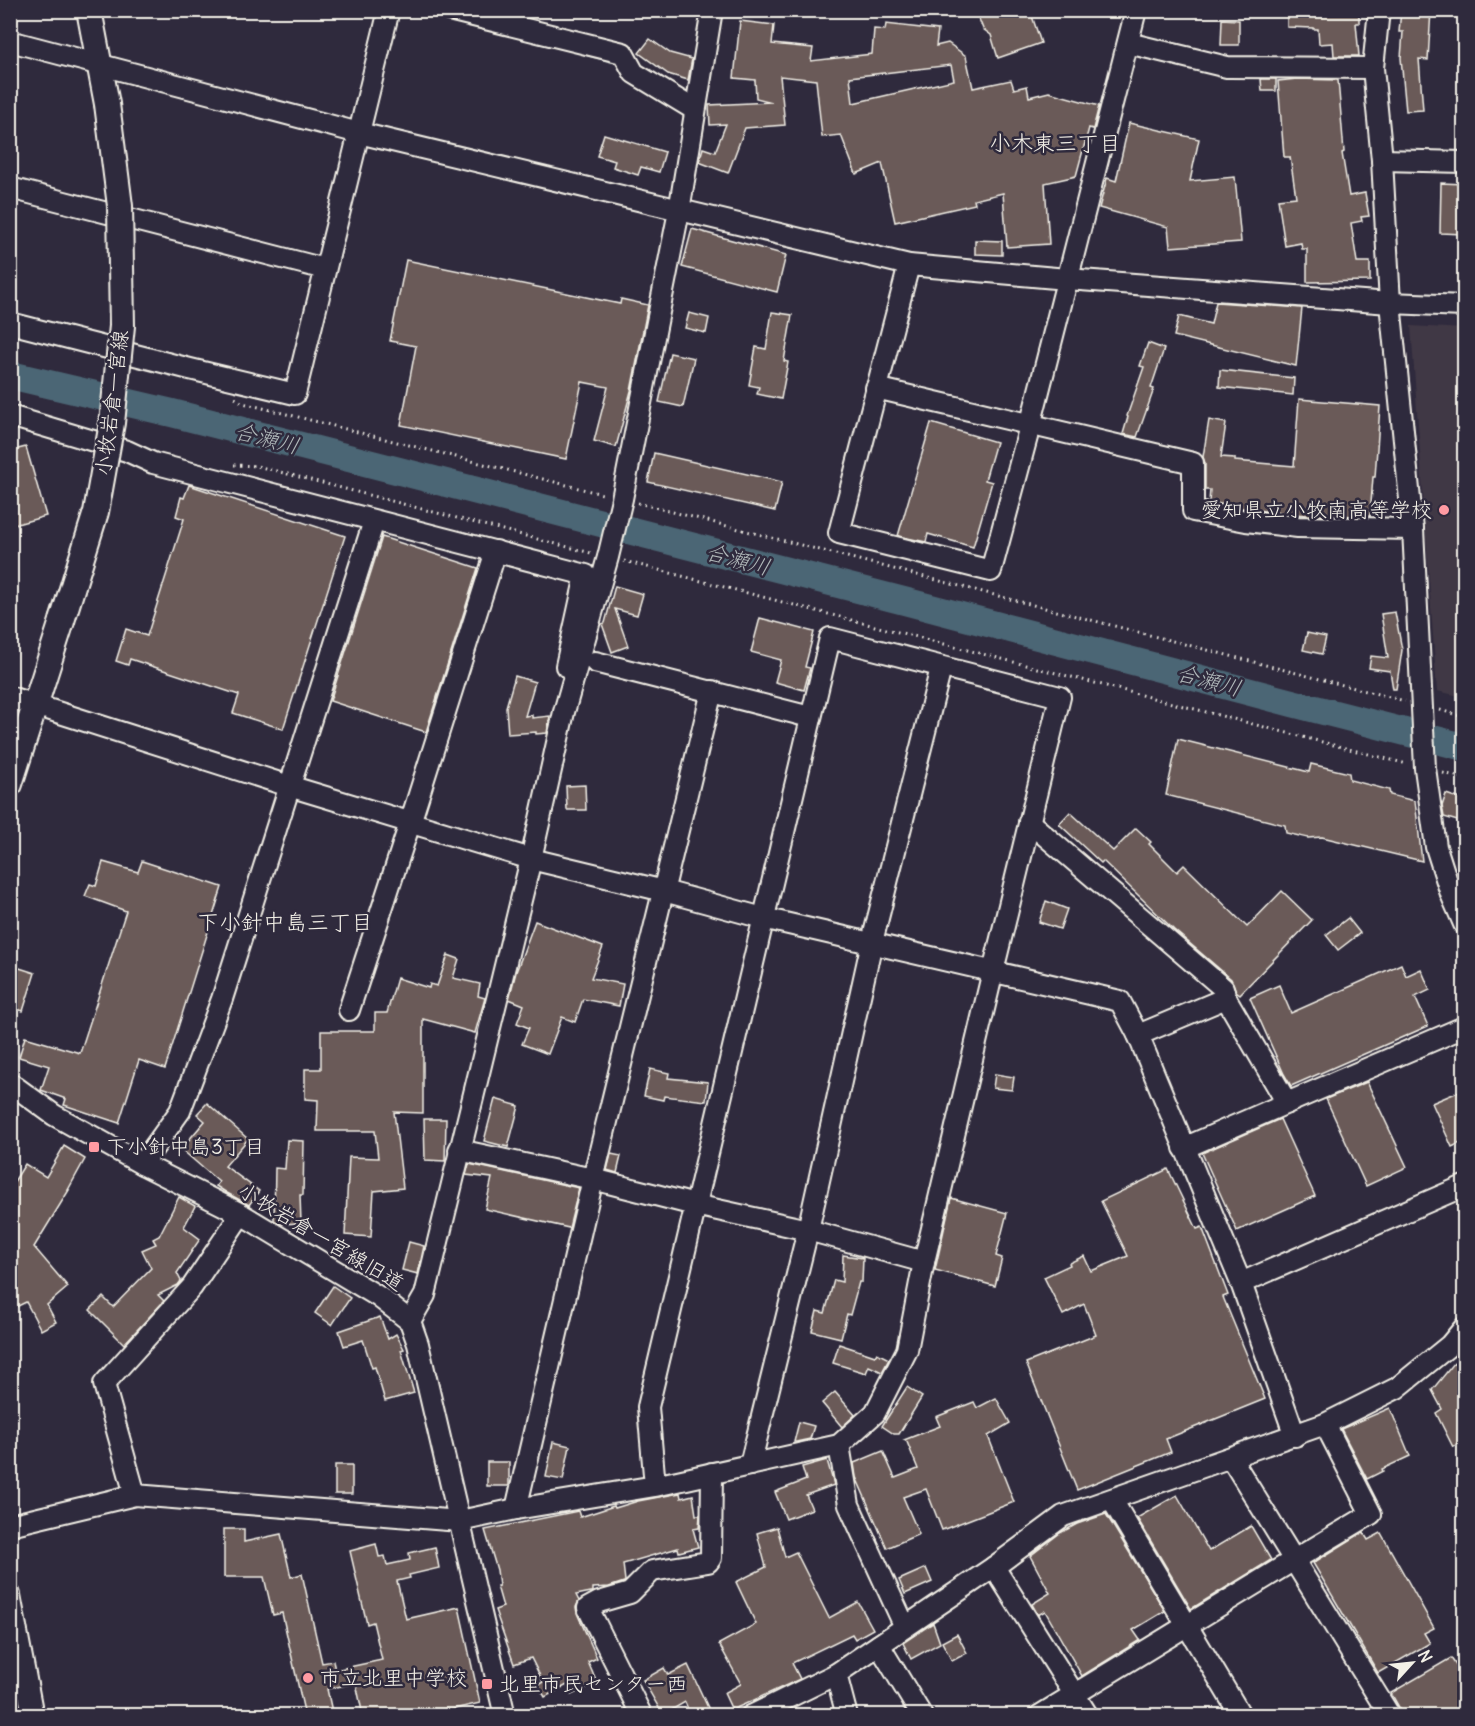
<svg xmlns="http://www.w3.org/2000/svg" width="1475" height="1726" viewBox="0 0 1475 1726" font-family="Delius,'Klee One',sans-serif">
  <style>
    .built { fill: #413845 }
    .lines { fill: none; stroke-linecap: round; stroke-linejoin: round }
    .stream { stroke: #8f9ea2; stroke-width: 4.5 }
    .river { stroke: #4c6674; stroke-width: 28 }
    .building { fill: #6a5a58; stroke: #f4f1e8; stroke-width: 1.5; fill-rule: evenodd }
    .minor-casing { stroke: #f4f1e8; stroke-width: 24 }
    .major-casing { stroke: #f4f1e8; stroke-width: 28 }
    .path { stroke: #f4f1e8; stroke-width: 3; stroke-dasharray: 1.5 4.5; stroke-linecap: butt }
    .minor { stroke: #2f2a3d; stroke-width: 20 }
    .major { stroke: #2f2a3d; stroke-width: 24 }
    .major-bridge-casing { stroke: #f4f1e8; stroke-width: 28; stroke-linecap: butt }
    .major-bridge { stroke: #2f2a3d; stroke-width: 24 }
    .poi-dot { fill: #ff9aa2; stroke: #2f2a3d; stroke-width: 2 }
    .labels { text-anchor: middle; stroke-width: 5; stroke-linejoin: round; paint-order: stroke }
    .street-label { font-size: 21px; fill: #f4f1e8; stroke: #2f2a3d }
    .poi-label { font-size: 21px; fill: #f4f1e8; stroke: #2f2a3d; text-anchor: start }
    .neighbourhood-label { font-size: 22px; fill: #f4f1e8; stroke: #2f2a3d }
    .water-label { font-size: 22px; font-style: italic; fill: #b1b9ba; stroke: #2f2a3d }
  </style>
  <rect width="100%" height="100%" fill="#2f2a3d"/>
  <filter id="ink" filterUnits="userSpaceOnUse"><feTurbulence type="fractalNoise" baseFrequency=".0167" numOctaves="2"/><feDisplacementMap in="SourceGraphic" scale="12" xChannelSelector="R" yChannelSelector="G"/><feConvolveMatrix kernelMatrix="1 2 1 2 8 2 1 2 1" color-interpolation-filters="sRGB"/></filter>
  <g filter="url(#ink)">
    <path class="built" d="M1411 326 1464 329V697L1437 691Z"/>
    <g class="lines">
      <g class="stream">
        <path d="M417 10 448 19"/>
        <path d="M587 54 614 61"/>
      </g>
      <path class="river" d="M10 375 172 413 376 465 908 602 1292 703 1464 747"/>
    </g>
    <g class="building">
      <path d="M981 10H1030L1041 43 998 58 991 35 983 29 979 19Z"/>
      <path d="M1287 10H1359V23H1356L1359 56H1334L1333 43 1319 44 1318 29H1313V28L1287 27Z"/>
      <path d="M1401 10H1431L1428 60 1419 59 1423 110 1406 111 1401 58 1403 32H1399Z"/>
      <path d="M1222 19 1239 20V45H1221Z"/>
      <path d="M740 21 774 25 772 44 813 48 811 61 872 54 874 29 885 30 886 24 938 30 936 46 948 43 966 56 973 88 1011 80 1014 89 1027 86 1029 97 1049 92 1099 106 1093 129 1089 128 1076 176 1045 183 1049 244 1007 247 1003 193 974 200 975 204 895 222 882 163 856 174 841 135 822 137 816 80 780 76 785 125 745 128 728 173 699 162 703 148 715 152 726 124 710 125 709 105 772 102 756 98 755 80 734 78ZM951 65 954 80 853 103 850 77Z"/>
      <path d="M650 39 670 53 692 59 688 80 668 74 639 53Z"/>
      <path d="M1261 79H1276V91H1262Z"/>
      <path d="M1297 79 1338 80 1344 152 1342 153 1349 196 1365 193 1369 216 1361 217 1362 221 1351 223 1357 262H1370V281L1307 282V249H1302L1301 243 1285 246 1278 199 1296 197 1290 157H1284L1278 81Z"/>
      <path d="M1129 123 1199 139 1190 181 1235 177 1241 242 1170 247 1168 227 1099 208 1107 178 1116 181Z"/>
      <path d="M604 134 665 152 659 172 641 167 638 175 613 167 615 161 597 156Z"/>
      <path d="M1441 183 1464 184V234L1440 233Z"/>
      <path d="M692 229 786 255 777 292 682 267Z"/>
      <path d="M975 240 1002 241V255L975 254Z"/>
      <path d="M406 260 620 304 621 299 648 305 631 391 616 447 594 441 608 387 582 382 566 459 401 425 416 346 390 341Z"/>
      <path d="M1216 302 1302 308 1296 366 1174 336 1179 316 1211 324Z"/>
      <path d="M772 312 792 315 784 361 788 362 781 399 757 394 759 387 749 385 756 347 766 349Z"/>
      <path d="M689 313 709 318 706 333 685 328Z"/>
      <path d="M1148 343 1164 349 1151 388 1154 389 1137 437 1123 434 1128 417 1127 416 1144 367 1140 366Z"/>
      <path d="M670 353 694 358 683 407 659 402Z"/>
      <path d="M1220 370 1294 378 1293 395 1219 387Z"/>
      <path d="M1299 399 1380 406 1375 477H1373L1370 516 1307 515 1281 513 1248 509 1209 502 1210 490H1205V463L1203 457 1209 420 1226 423 1221 457 1235 458V461L1294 466Z"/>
      <path d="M931 423 996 442 985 480 992 482 973 547 928 534 926 542 898 536Z"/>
      <path d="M26 447 46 516 10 526V451Z"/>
      <path d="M654 453 782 482 775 511 648 482Z"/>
      <path d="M189 485 345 536 283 729 233 713 239 695 130 659 128 665 116 661 126 629 147 636 184 519 176 516 181 497 184 498Z"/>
      <path d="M382 537 478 568 426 732 330 701Z"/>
      <path d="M615 586 643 594 637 615 615 609 628 646 612 652 602 624 605 623Z"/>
      <path d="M1395 612 1402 650 1396 689H1393L1390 671 1369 668 1371 656 1388 658 1381 614Z"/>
      <path d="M760 618 814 632 805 667 810 668 804 690 775 682 781 660 751 652Z"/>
      <path d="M1307 633 1326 637 1322 654 1303 650Z"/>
      <path d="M515 676 535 682 525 716 532 715V718L550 716 547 733 536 734V732L508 734 506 707Z"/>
      <path d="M1178 739 1309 772 1311 764 1349 773 1350 780 1389 790 1390 795 1415 801 1422 861 1322 837 1308 838 1286 833 1285 825 1166 795Z"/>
      <path d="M585 785 586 810H567L566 786Z"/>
      <path d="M1446 794 1464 800V823L1444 817 1442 806Z"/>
      <path d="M1070 812 1113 851 1136 828 1151 842 1149 844 1177 872 1184 865 1247 927 1282 891 1312 920 1240 994 1236 991 1231 979 1174 930 1103 861 1101 863 1059 824Z"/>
      <path d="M142 861 222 887 165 1069 139 1060 119 1123 64 1105 66 1099 41 1090 49 1066 19 1057 25 1037 80 1053 126 911 85 896 90 884 96 886 103 862 138 872Z"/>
      <path d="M1046 901 1067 909 1060 929 1039 922Z"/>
      <path d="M1348 918 1360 933 1338 950 1326 935Z"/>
      <path d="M535 921 603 947 591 978 623 984 619 1006 583 999 575 1022 562 1017 548 1054 522 1044 529 1028 517 1023 524 1005 509 999 516 972Z"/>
      <path d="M448 955 459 959 453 978 480 984 478 996 485 998 475 1033 423 1019V1113L394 1112 403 1188 374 1191 371 1237 345 1235 349 1157 378 1158 375 1131H317L318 1100 305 1099V1069H321V1031H375V1013H387L397 978 429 988 430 984 437 986Z"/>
      <path d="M1401 964 1406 976 1421 969 1430 990 1415 997 1428 1026 1291 1086 1284 1074 1250 998 1279 985 1291 1013Z"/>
      <path d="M10 965 35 973 23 1011 10 1007Z"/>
      <path d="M650 1069 669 1073 668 1078 708 1082 706 1101 664 1096 663 1100 644 1096Z"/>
      <path d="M995 1074 1014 1077 1012 1090 993 1088Z"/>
      <path d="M1367 1082 1407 1167 1366 1186 1326 1099Z"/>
      <path d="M1458 1092 1464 1105V1141L1452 1147 1432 1103Z"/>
      <path d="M495 1099 519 1106 508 1147 484 1141Z"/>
      <path d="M207 1103 248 1139 225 1166 259 1191 249 1205 227 1193 216 1186 219 1182 181 1149 205 1121 197 1114Z"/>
      <path d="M424 1119H446L445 1161 425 1160Z"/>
      <path d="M1280 1119 1315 1196 1237 1231 1202 1153Z"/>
      <path d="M287 1140 304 1141 303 1195H300L301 1223 280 1224 274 1220 275 1168 285 1169Z"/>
      <path d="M64 1146 85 1159 68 1190H69L34 1247 68 1287 47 1305 56 1322 41 1330 26 1302 10 1310V1188L25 1164 46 1177Z"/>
      <path d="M611 1154 621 1156 617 1173 607 1170Z"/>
      <path d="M469 1164 579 1188 569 1228 485 1209 492 1178 466 1175Z"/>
      <path d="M1168 1169 1197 1229 1202 1227 1228 1295 1223 1297 1265 1399 1166 1439 1171 1452 1077 1490 1026 1363 1096 1335 1084 1304 1063 1315 1044 1277 1070 1265 1069 1263 1084 1256 1091 1271 1128 1256 1101 1201Z"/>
      <path d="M179 1197 195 1206 184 1227 200 1239 177 1273 181 1281 178 1285 158 1295 164 1301 124 1344 90 1310 103 1297 113 1307 151 1268 142 1250 156 1244 153 1239 159 1236Z"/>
      <path d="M951 1198 1007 1213 996 1256 1002 1258 995 1286 935 1270Z"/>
      <path d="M409 1242 424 1246 418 1274 402 1270Z"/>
      <path d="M843 1255 863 1258 862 1282H859L850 1315 847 1314 841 1338 812 1331 817 1311 825 1313 834 1280 842 1282Z"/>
      <path d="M333 1286 350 1298 332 1325 315 1313Z"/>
      <path d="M380 1317 388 1339 396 1334 404 1349 401 1350 414 1393 385 1401 375 1367 372 1368 363 1340 344 1346 339 1331Z"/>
      <path d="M839 1344 875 1356 877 1353 889 1359 882 1372 869 1366 866 1373 833 1363Z"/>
      <path d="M1464 1351V1441L1453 1447 1436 1413 1442 1409 1432 1390Z"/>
      <path d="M907 1387 922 1397 899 1434H894L882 1426Z"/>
      <path d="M835 1392 855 1415 842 1427 822 1403Z"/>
      <path d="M996 1398 1010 1423 988 1436 1014 1502 942 1530 926 1489 903 1497 919 1534 887 1548 856 1477 854 1463 883 1451 895 1478 918 1469 907 1442 904 1440 940 1426 936 1417 974 1402 977 1408Z"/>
      <path d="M1390 1408 1410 1456 1382 1469 1383 1471 1367 1479 1341 1429Z"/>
      <path d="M799 1422 814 1426 810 1439 796 1442H794Z"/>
      <path d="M553 1442 570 1446 563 1480 546 1477Z"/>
      <path d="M827 1460 834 1485 806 1495 812 1509 786 1519 775 1492 806 1480 802 1467Z"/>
      <rect x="487" y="1462" width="22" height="24"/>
      <rect x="335" y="1465" width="17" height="29"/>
      <path d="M680 1493 681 1498 693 1495 696 1515H700L699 1528 693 1529 698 1547 679 1552 678 1548 623 1564 625 1581 624 1582 609 1587 593 1588V1592H591L576 1595 579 1601 576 1607 577 1613 597 1658 588 1662 597 1683 571 1695 567 1685 545 1697 538 1685 543 1682 531 1658 514 1664 495 1610 503 1607 497 1586H499L497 1570 485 1530 578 1511 580 1517 614 1506 615 1508 638 1501Z"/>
      <path d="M1177 1495 1209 1551 1251 1526 1271 1560 1191 1609 1137 1518Z"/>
      <path d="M1106 1514 1165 1611 1133 1630 1140 1640 1082 1676 1045 1611 1038 1615 1032 1604 1050 1593 1030 1556 1060 1533 1077 1524Z"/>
      <path d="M777 1527 785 1557 796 1552 829 1618 858 1602 873 1629 855 1639 852 1634 792 1663 800 1679 732 1710 724 1693 741 1684 719 1644 756 1624 736 1582 766 1567 757 1533Z"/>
      <path d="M224 1529H244V1542L281 1534 291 1577 302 1574 322 1663 333 1661 335 1670 382 1660 373 1622 367 1624 350 1551 376 1544 379 1557 385 1556 387 1565 410 1560 409 1553 435 1547 439 1568 409 1575 410 1578 397 1581 406 1619 459 1607 480 1703 437 1713 438 1716H363L356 1683 327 1689 333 1716H305L282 1613 273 1615 264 1577H224Z"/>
      <path d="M1363 1532 1368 1540 1381 1533 1434 1628 1424 1633 1430 1643 1378 1673 1313 1563Z"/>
      <path d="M926 1568 932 1582 905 1594 899 1580Z"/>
      <path d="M933 1623 940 1643 911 1659 903 1643Z"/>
      <path d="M957 1634 967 1653 952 1661 942 1642Z"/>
      <path d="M1451 1658 1459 1670 1464 1667V1716H1404L1391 1693Z"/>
      <path d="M688 1665 710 1712 702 1716H691L685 1702 663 1715 643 1680 664 1668 668 1675Z"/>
    </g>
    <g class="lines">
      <g class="minor-casing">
        <g id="minor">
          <path d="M449 10 623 53 634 73 695 110"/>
          <path d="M1379 10 1373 68 1382 160 1390 303 1413 529 1425 768 1436 847 1451 894 1464 924"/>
          <path d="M10 41 359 133 909 265 1067 279 1390 303 1464 306"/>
          <path d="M1128 43 1227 67 1373 68"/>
          <path d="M1382 160 1464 162"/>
          <path d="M10 188 325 269"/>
          <path d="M909 265 839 533 991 571 1030 426 1136 10"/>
          <path d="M10 323 190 369 295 394 389 10"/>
          <path d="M876 388 1193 463V511L1246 521 1298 527 1413 529"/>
          <path d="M10 416 127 451 153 463 586 575 566 666"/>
          <path d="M595 662 810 717"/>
          <path d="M10 697 289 786 531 859 664 891 763 918 1120 1001 1138 1035 1241 1283 1295 1436"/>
          <path d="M1029 822 1223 988 1226 998 1287 1103"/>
          <path d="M349 1010 410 823 496 551"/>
          <path d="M1138 1035 1226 998"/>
          <path d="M10 1083 54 1115 142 1164 241 1214 379 1297 410 1321 418 1344 505 1716"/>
          <path d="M1184 1148 1287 1103 1464 1027"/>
          <path d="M459 1150 593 1179 695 1205 808 1230 924 1262"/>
          <path d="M142 1164 180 1111 222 999 374 521"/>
          <path d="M1241 1283 1464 1186"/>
          <path d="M410 1321 425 1295 531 859 564 712 608 557 622 499 679 211 712 10"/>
          <path d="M839 1445 849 1505 905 1627"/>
          <path d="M1231 1458 1390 1716"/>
          <path d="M750 1465 808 1230 872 942 941 668"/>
          <path d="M135 1495 104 1384 192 1287 241 1214"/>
          <path d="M1112 1500 1241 1716"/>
          <path d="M516 1509 593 1179 712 691"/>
          <path d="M10 1525 135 1495 460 1521 516 1509 655 1486 839 1445 875 1413 907 1350 924 1262 993 971 1060 697 830 638 648 1407 655 1486"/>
          <path d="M994 1567 1088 1716"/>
          <path d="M10 1595 33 1716"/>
          <path d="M879 1645 922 1716"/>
          <path d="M836 1674 847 1716"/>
          <path d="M642 1716 588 1608 599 1602 630 1593 652 1571 708 1562 711 1558 712 1473"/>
          <path d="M751 1716 836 1674 994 1567 1063 1516 1325 1424 1397 1388 1450 1345 1464 1328"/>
          <path d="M1039 1716 1294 1560 1371 1514 1325 1424"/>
        </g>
      </g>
      <g class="major-casing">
        <g id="major">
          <path d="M89 10 107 104"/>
          <path d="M10 784 62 621"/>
        </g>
      </g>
      <g class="path">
        <path d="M235 398 243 403 606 495"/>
        <path d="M234 465 257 466 591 553"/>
        <path d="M638 503 1405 701"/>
        <path d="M624 561 1407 764"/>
        <path d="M1440 710 1464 717"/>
        <path d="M1443 773 1464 778"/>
      </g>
      <use href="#minor" class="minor"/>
      <use href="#major" class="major"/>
      <g class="major-bridge-casing">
        <path id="major-bridge" d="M62 621 96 512 112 423 122 326 120 206 107 104"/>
      </g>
      <use href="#major-bridge" class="major-bridge"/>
    </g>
  </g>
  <g class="poi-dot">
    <circle cx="1444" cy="510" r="6"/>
    <rect x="88" y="1141" width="12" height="12" rx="3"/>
    <circle cx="308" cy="1678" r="6"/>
    <rect x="481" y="1678" width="12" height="12" rx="3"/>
  </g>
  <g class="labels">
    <g class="street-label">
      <text transform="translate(112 403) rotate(-83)" y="7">小牧岩倉一宮線</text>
      <text transform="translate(321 1237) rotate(31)" y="7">小牧岩倉一宮線旧道</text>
    </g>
    <g class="poi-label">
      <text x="1432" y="517" text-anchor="end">愛知県立小牧南高等学校</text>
      <text x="106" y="1154">下小針中島3丁目</text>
      <text x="320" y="1685">市立北里中学校</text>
      <text x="499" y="1691">北里市民センター西</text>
    </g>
    <g class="neighbourhood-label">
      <text x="1055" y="151">小木東三丁目</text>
      <text x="285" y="930">下小針中島三丁目</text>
    </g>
    <g class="water-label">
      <text transform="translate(267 438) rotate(14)" y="8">合瀬川</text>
      <text transform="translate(738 559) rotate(15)" y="8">合瀬川</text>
      <text transform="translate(1209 680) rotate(15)" y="8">合瀬川</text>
    </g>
  </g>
  <rect width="1475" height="1726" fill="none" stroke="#2f2a3d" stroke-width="36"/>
  <rect x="18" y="18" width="1439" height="1690" fill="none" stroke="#f4f1e8" stroke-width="2" filter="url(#ink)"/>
  <g transform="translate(1412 1663) rotate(63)" stroke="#2f2a3d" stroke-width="4.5" paint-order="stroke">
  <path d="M0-4.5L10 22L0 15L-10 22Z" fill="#f4f1e8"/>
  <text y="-9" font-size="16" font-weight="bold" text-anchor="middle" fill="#f4f1e8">N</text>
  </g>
</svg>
